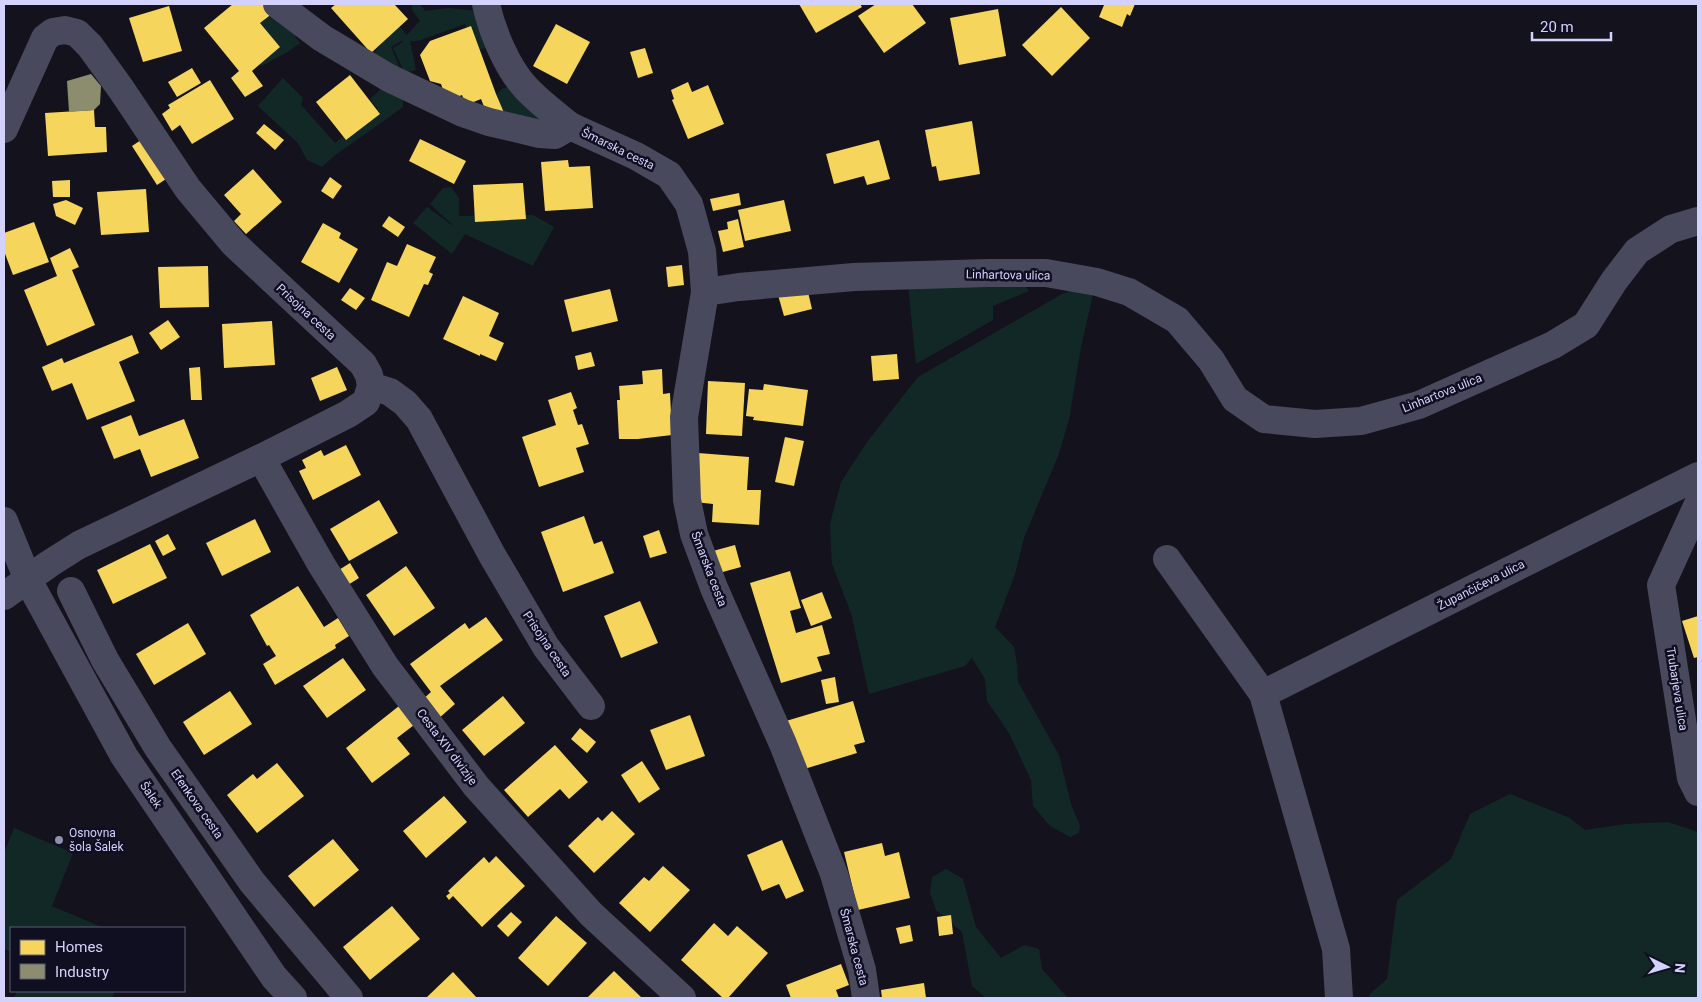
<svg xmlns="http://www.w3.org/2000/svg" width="1702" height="1002" viewBox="0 0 1702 1002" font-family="Roboto,sans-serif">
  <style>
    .green { fill: #122827 }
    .homes { fill: #f6d55c }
    .industry { fill: #8c8c6e }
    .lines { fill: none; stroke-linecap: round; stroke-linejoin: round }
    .minor { stroke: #49495d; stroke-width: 28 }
    .poi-dot { fill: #908fae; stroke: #100f21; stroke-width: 2 }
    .labels { text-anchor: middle; stroke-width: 5; stroke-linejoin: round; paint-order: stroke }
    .street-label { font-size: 12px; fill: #d3d2fc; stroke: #100f21 }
    .poi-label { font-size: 12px; fill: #d3d2fc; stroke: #100f21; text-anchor: start }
  </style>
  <rect width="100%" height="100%" fill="#14131d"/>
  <g class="green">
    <path d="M412 4H420L425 11 448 8 479 11 486 48 478 50 465 24 418 41H410L416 70 405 73 393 48 403 42 401 41 391 47 402 73 373 54 398 25 407 35 420 21 412 10Z"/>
    <path d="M273 13 298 32 295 37 300 43 289 51 262 66 259 64 280 47 260 23Z"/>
    <path d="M283 78 303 98 301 105 335 143 378 109 370 99 385 85 403 94V107L334 156 322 167 307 160 298 143 258 106Z"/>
    <path d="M513 86 544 119 539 126 505 115 496 94 503 88Z"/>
    <path d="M451 187 459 198V216L533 215 554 227 533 266 465 234 452 254 413 223 427 207 456 228 430 204 443 188Z"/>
    <path d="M1021 281 1029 291 993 306V320L916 364 908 285Z"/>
    <path d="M1081 287 1094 290 1081 347 1069 420 1058 456 1024 538 1015 574 995 627 1014 647 1017 664 1018 682 1059 755 1071 804 1080 826 1079 833 1070 837 1050 826 1033 806 1031 780 1009 733 987 701 985 679 972 658 965 666 869 694 851 613 832 564 830 524 841 482 867 442 918 377 1062 294Z"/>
    <path d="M1510 794 1570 818 1585 830 1626 824 1668 822 1698 832V998H1369L1370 994 1387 979 1397 900 1451 859 1470 814Z"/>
    <path d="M14 828 73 853 52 906 104 928H11V952L4 949V853Z"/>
    <path d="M946 869 963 879 976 927 1001 958 1024 945 1039 949 1042 969 1068 998H986L972 986 962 932 936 910 930 893 932 877Z"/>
    <path d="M17 991H115L112 998H14Z"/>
  </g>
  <g class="homes">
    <path d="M233 4H263L273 13 260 23 280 47 252 71 263 86 245 97 231 78 239 71 204 28Z"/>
    <path d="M336 4H394L408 19 371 53 331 8Z"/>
    <path d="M799 4H860L862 7 816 33Z"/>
    <path d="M876 4H912L926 23 884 53 858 16Z"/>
    <path d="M1100 4H1135L1130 16 1127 14 1122 27 1099 17 1104 5Z"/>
    <path d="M169 6 182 51 143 62 129 18Z"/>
    <path d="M1061 7 1090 38 1052 76 1022 45Z"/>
    <path d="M998 9 1006 56 959 65 950 18Z"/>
    <path d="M556 24 590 42 567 84 533 66Z"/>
    <path d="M471 26 496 94 505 115 487 114 481 99 466 105 462 95 447 101 441 84 430 81 420 55 430 41Z"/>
    <path d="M645 48 653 73 638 78 630 52Z"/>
    <path d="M192 68 201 83 177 97 168 82Z"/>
    <path d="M350 75 380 114 346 140 316 102Z"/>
    <path d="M210 80 234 119 192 144 180 125 172 131 162 114 170 108 168 105Z"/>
    <path d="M688 82 692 92 708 85 724 124 688 139 672 100 674 99 671 90Z"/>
    <path d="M94 110 95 127H106L107 152 48 156 45 113Z"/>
    <path d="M972 121 980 174 939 181 936 166 932 167 925 130Z"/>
    <path d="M264 124 284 140 275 150 256 133Z"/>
    <path d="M420 139 466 161 454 184 409 161Z"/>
    <path d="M141 140 166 179 157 185 132 146Z"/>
    <path d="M879 140 890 179 867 185 864 176 834 184 826 154Z"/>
    <path d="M568 160 569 167 590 166 593 208 545 211 541 162Z"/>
    <path d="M253 169 282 202 246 234 234 221 241 214 224 195Z"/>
    <path d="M330 177 342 186 333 199 321 191Z"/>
    <path d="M70 180V197H53L52 181Z"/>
    <path d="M523 183 526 219 475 222 473 185Z"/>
    <path d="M146 189 149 232 101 235 97 192Z"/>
    <path d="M739 193 741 205 713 211 710 199Z"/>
    <path d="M66 200 83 208 75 225 56 216 53 204Z"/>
    <path d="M784 200 791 231 745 241 738 210Z"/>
    <path d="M389 216 405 227 398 237 382 226Z"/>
    <path d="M738 219 744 247 723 252 718 231 728 229 727 222Z"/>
    <path d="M34 222 49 262 13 275 4 251V233Z"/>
    <path d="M323 223 341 233 339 238 358 249 339 283 301 262Z"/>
    <path d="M407 244 436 257 429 272 433 274 428 285 424 284 409 317 371 300 387 262 397 266Z"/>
    <path d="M70 248 79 267 72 270 95 325 47 346 24 290 57 276 50 258Z"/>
    <path d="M682 265 684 285 668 287 666 267Z"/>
    <path d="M208 266 209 307 160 308 158 267Z"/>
    <path d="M350 288 365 298 356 310 341 300Z"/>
    <path d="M807 288 812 309 784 316 778 295Z"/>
    <path d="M610 289 618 321 572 332 564 300Z"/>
    <path d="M463 296 499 313 489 336 504 343 496 361 480 354V356L443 339Z"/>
    <path d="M168 320 180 337 161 350 149 333Z"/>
    <path d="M272 321 275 365 224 368 222 324Z"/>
    <path d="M132 335 139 353 119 362 135 401 87 420 72 383 52 391 42 367 62 358 64 363Z"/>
    <path d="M591 352 595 366 578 370 575 356Z"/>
    <path d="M897 354 899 379 873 381 871 356Z"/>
    <path d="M200 367 202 400H191L189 368Z"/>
    <path d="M337 367 347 390 320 401 311 378Z"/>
    <path d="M662 369 663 394 670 393 672 435 638 439H619L617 400H620L619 386 643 384 642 371Z"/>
    <path d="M708 381 745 383 742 436 706 434Z"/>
    <path d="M764 384 808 390 803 426 753 420 754 417 746 416 749 389 763 390Z"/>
    <path d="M571 392 577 408 573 410 578 425 582 424 589 444 576 448 584 472 539 487 522 437 556 425 548 400Z"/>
    <path d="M131 415 139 436 184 419 199 458 151 477 140 449 114 459 101 427Z"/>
    <path d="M785 437 804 441 794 486 775 482Z"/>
    <path d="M346 445 361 475 313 500 299 471 306 468 302 460 321 450 324 456Z"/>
    <path d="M698 453 749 457 747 490H761L759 525 712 522 713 504 695 502Z"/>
    <path d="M379 500 398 533 349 561 330 529Z"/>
    <path d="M584 516 594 544 602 541 614 573 563 592 541 532Z"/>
    <path d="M255 519 271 552 222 576 206 543Z"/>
    <path d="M659 530 667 553 650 558 643 536Z"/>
    <path d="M168 534 176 549 163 556 155 541Z"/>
    <path d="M150 544 167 578 113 604 97 570Z"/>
    <path d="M735 545 741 567 719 573 713 551Z"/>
    <path d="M350 563 359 578 343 588 334 573Z"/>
    <path d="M406 566 435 608 394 636 366 595Z"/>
    <path d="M790 571 801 608 790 611 796 633 822 625 830 654 817 657 822 671 781 683 750 583Z"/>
    <path d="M298 586 324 627 338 618 349 636 335 645 336 648 275 685 263 664 276 656 269 645 267 646 250 615Z"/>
    <path d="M822 592 832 618 811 626 801 600Z"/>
    <path d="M640 601 658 643 621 658 604 616Z"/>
    <path d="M1698 616V657L1694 658 1682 621Z"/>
    <path d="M486 617 503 640 440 686 455 704 438 719 422 700 431 692 410 664 465 623 469 629Z"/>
    <path d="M188 623 206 654 154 685 136 654Z"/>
    <path d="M343 658 366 690 327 718 303 686Z"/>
    <path d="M835 677 839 702 826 704 821 680Z"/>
    <path d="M230 691 252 724 204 755 183 722Z"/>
    <path d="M503 696 525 723 484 756 462 730Z"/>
    <path d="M853 701 865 742 854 745 857 753 801 770 786 721Z"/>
    <path d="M399 706 414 725 397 738 410 754 372 783 346 748Z"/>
    <path d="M690 715 705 756 666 770 650 730Z"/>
    <path d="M580 728 596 742 587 753 571 739Z"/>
    <path d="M555 745 588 782 569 799 560 789 528 817 504 790Z"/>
    <path d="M642 761 660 789 639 803 621 775Z"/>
    <path d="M277 763 304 796 257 833 227 795 253 774 257 779Z"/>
    <path d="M444 796 467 822 426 858 403 831Z"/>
    <path d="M612 811 635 834 594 873 568 846 598 817 602 821Z"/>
    <path d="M333 839 359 870 314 907 288 876Z"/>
    <path d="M782 840 804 891 786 899 779 884 762 891 747 855Z"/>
    <path d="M882 843 885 856 899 852 910 898 858 910 844 852Z"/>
    <path d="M496 856 525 886 482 927 453 896 449 900 446 896 450 893 448 891 484 857 489 863Z"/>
    <path d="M663 866 690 890 650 932 619 903 644 877 649 881Z"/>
    <path d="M392 906 420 939 370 980 343 947Z"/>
    <path d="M511 912 522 922 508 937 497 926Z"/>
    <path d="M951 915 953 934 939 936 937 917Z"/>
    <path d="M556 916 587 943 548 986 518 958Z"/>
    <path d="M714 923 728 936 737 926 768 953 728 998H723L681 960Z"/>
    <path d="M910 925 913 941 900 944 896 928Z"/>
    <path d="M841 964 849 985 836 990 839 998H791L786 985Z"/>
    <path d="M614 971 642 998H587Z"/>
    <path d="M453 972 477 998H426Z"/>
    <path d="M924 983 926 998H882L881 990Z"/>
  </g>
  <path class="industry" d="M91 74 101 86 100 104 94 110 69 112 67 81Z"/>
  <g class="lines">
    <g class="minor">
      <path d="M277 4 322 38 389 78 463 113 489 122 540 134 555 135 570 126 636 156 669 175 689 204 702 251 705 292 684 417 687 500 694 534 714 588 783 744 834 874 862 970 866 998"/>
      <path d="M486 4C492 31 507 68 526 88 539 102 555 114 570 126"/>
      <path d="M4 129 45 38 53 32 65 30 77 33 90 46 121 89 188 189 234 244 363 364 369 375 371 386 366 402 348 414 261 458 79 545 49 564 4 596"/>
      <path d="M705 292 739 287 854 277 988 273H1046L1097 282 1129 292 1177 320 1211 360 1235 399 1264 419 1315 424 1361 421 1419 405 1553 345 1586 325 1614 281 1637 251 1671 229 1698 221"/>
      <path d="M371 386 390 392 405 403 419 419 492 555 546 647 591 706"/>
      <path d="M261 458 321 564 385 666 476 786 591 914 682 998"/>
      <path d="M1698 504 1661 585 1691 778 1698 792"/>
      <path d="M4 521 28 580 124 756 274 977 293 998"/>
      <path d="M1167 559 1263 694 1336 949 1339 998"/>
      <path d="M71 591 105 660 158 748 252 882 349 998"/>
      <path d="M1263 694 1698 476"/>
    </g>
  </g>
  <circle class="poi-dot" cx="59" cy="840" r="5"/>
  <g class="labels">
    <g class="street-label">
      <text transform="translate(618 149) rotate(26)" y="4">Šmarska cesta</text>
      <text transform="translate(1008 275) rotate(1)" y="4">Linhartova ulica</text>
      <text transform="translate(306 312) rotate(43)" y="4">Prisojna cesta</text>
      <text transform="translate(1442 393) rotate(-22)" y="4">Linhartova ulica</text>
      <text transform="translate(709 569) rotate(69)" y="4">Šmarska cesta</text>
      <text transform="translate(1481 585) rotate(-27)" y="4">Župančičeva ulica</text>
      <text transform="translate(547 644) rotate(56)" y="4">Prisojna cesta</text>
      <text transform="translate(1677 689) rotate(81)" y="4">Trubarjeva ulica</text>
      <text transform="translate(447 747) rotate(53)" y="4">Cesta XIV divizije</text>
      <text transform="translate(151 795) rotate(56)" y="4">Šalek</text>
      <text transform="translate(197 804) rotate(55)" y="4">Efenkova cesta</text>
      <text transform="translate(854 947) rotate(75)" y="4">Šmarska cesta</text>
    </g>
    <g class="poi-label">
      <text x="69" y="837">Osnovna<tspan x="69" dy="14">šola Šalek</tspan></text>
    </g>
  </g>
  <rect width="1702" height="1002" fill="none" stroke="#d3d2fc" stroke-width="10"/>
  <rect x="10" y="927" width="175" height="65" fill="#100f21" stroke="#5e5d79"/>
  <rect x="20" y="940" width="25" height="15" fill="#f6d55c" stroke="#5e5d79"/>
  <text x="55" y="952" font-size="15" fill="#d3d2fc">Homes</text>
  <rect x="20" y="964" width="25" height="15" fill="#8c8c6e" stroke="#5e5d79"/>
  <text x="55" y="977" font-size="15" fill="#d3d2fc">Industry</text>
  <g transform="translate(1667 967) rotate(95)" stroke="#100f21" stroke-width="4" paint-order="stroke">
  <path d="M0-4L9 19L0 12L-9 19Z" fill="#d3d2fc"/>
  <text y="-8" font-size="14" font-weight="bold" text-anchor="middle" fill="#d3d2fc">N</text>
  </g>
  <path d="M1532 32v8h79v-8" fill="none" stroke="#d3d2fc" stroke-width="2.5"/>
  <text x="1540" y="32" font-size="15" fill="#d3d2fc" stroke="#100f21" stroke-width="4" paint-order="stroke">20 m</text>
</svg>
